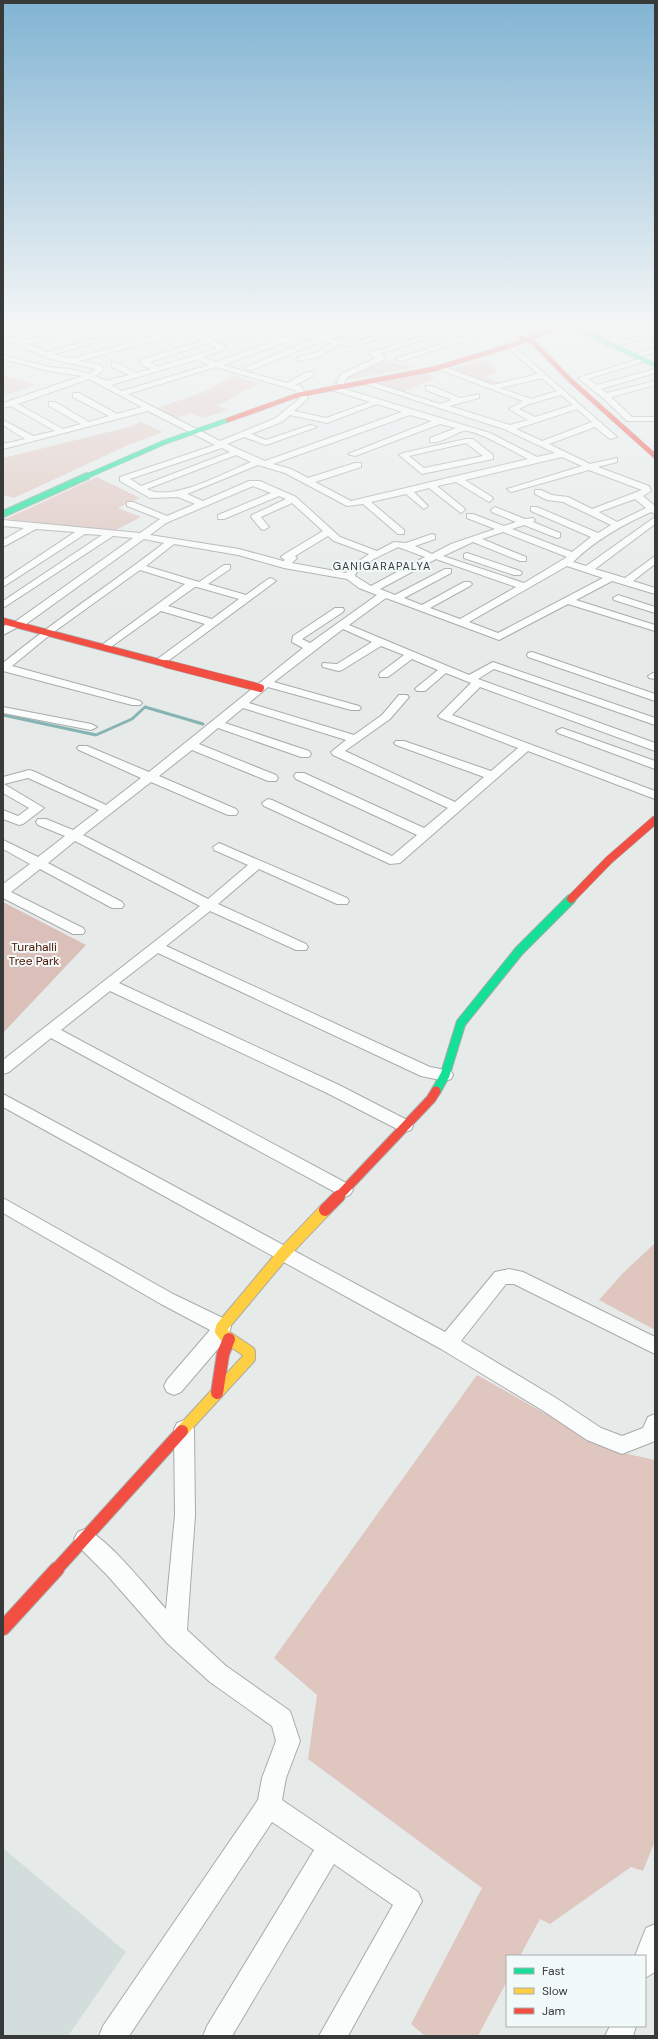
<svg xmlns="http://www.w3.org/2000/svg" width="658" height="2039" viewBox="0 0 658 2039" font-family="'DM Sans',sans-serif">
  <style>
    .built { fill: #d2dddc }
    .green { fill: #dfc7c0 }
    .forest { fill: #dac0b8 }
    .lines { fill: none; stroke-linecap: round; stroke-linejoin: round }
    .stream { stroke: #86b4b3; stroke-width: 3 }
    .street-casing { stroke: #a8abab; stroke-width: 2 }
    .fast-far3-casing { stroke: #a8abab; stroke-width: 5.5 }
    .fast-far2-casing { stroke: #a8abab; stroke-width: 8 }
    .fast-far1-casing { stroke: #a8abab; stroke-width: 9 }
    .fast-casing { stroke: #a8abab; stroke-width: 11 }
    .slow-casing { stroke: #a8abab; stroke-width: 14 }
    .jam-far5-casing { stroke: #a8abab; stroke-width: 5.5 }
    .jam-far4-casing { stroke: #a8abab; stroke-width: 8 }
    .jam-far3-casing { stroke: #a8abab; stroke-width: 9 }
    .jam-far2-casing { stroke: #a8abab; stroke-width: 11 }
    .jam-far1-casing { stroke: #a8abab; stroke-width: 14 }
    .jam-casing { stroke: #a8abab; stroke-width: 16 }
    .street { fill: #fbfcfc; fill-rule: evenodd }
    .fast-far3 { stroke: #16e098; stroke-width: 4.5 }
    .fast-far2 { stroke: #16e098; stroke-width: 6 }
    .fast-far1 { stroke: #16e098; stroke-width: 8 }
    .fast { stroke: #16e098; stroke-width: 9 }
    .slow { stroke: #ffcf43; stroke-width: 12 }
    .jam-far5 { stroke: #f24e42; stroke-width: 4.5 }
    .jam-far4 { stroke: #f24e42; stroke-width: 6 }
    .jam-far3 { stroke: #f24e42; stroke-width: 8 }
    .jam-far2 { stroke: #f24e42; stroke-width: 9 }
    .jam-far1 { stroke: #f24e42; stroke-width: 12 }
    .jam { stroke: #f24e42; stroke-width: 14 }
    .labels { text-anchor: middle; stroke-width: 4; stroke-linejoin: round; paint-order: stroke }
    .far-neighbourhood-label { font-size: 11px; letter-spacing: 1px; fill: #383a3a; stroke: #f2f9f9 }
    .park-label { font-size: 12px; fill: #511302; stroke: #f2f9f9 }
  </style>
  <rect width="100%" height="100%" fill="#e6ebea"/>
  <path class="built" d="M3 1848 126 1952 68 2036H3Z"/>
  <g class="green">
    <path d="M483 359 498 369 494 370 497 373 484 376 503 384 493 386 450 369Z"/>
    <path d="M382 360 414 367 347 380 348 375Z"/>
    <path d="M428 373 435 378 401 393 371 384Z"/>
    <path d="M3 375 35 385 3 396Z"/>
    <path d="M233 376 259 383 217 406 228 410 203 418 189 413 178 418 155 409 203 392Z"/>
    <path d="M141 422 163 432 128 445 14 498 3 495V458L129 427Z"/>
    <path d="M97 477 140 498 118 508 141 517 114 531 6 519Z"/>
    <path d="M655 1243V1330L599 1300 623 1273Z"/>
    <path d="M477 1375 610 1450 655 1460V1841L643 1871 631 1867 550 1924 540 1919 520 1956H507V1981L478 2036H425L411 2024 482 1888 308 1759 317 1695 274 1658Z"/>
  </g>
  <path class="forest" d="M3 902 86 945 3 1033Z"/>
  <g class="lines">
    <path class="stream" d="M3 715 96 735 132 719 145 707 203 724"/>
    <g class="street-casing">
      <g id="street">
        <path d="M9 328H20L3 334V330Z"/>
        <path d="M73 328H85L27 344 47 352 136 328H148L54 354 70 359 177 330 174 328H184L199 334 221 328H233L205 337 225 346 222 350 203 357 216 362 310 328H320L308 333 321 337 352 328H364L330 339 353 343 398 328H409L353 347 339 344 319 357 298 361V357L318 352 332 343 322 341 251 370 244 368 314 339 302 336 223 365 287 383 307 372H313V376L295 385 301 386 308 398 294 411 326 418 370 402 332 390 331 388 335 386 490 433 537 457 555 453 504 429 359 382 366 380 440 404 452 400 426 390V386H432L460 398 479 394V398L449 406 510 425 528 420 509 409 523 401 435 368 442 366 493 385 538 374 506 346 512 345 617 437 610 439 595 427 549 444 590 464 617 458V462L598 467 649 486 651 491 643 496 655 506V514L651 512C622 525 595 540 573 562L586 566 655 517V524L595 569 625 578 655 556V564L633 581 655 588V594L612 581 576 600 655 625V631L568 604 499 640 386 598 349 625 469 675 493 662 655 718V725L494 669 478 679 655 743V751L480 687 452 715 655 791V799L528 751 400 863 390 864 264 806 262 803 268 799 272 800 392 856 417 835 296 779 294 776 296 773H304L424 828 448 808 333 755 331 752 346 740 243 708 225 723 309 751 311 754 309 757H301L218 728 199 744 276 775 278 778 276 781H268L192 750 159 776 236 809 238 812 236 815H228L151 782 83 835 208 899 248 865 214 850 213 847 219 843 347 898 349 901 347 904H337L259 869 218 904 306 944 308 947 306 950H296L210 911 166 946 430 1067 451 1071 453 1075 451 1079 445 1081 421 1076 158 953 119 983 339 1085 411 1122 413 1126 411 1130 405 1132 399 1130 327 1093 110 991 61 1030 350 1185 353 1190 350 1195 344 1197 51 1038 9 1072 3 1074V1060L200 906 75 841 48 863 122 902 124 905 122 908H112L40 869 11 892 83 928 85 931 83 934H73L3 898V884L30 864 3 849V840L38 857 65 836 38 825 36 822 38 819H46L73 830 99 810 28 778 4 784 44 808 23 824 19 825 3 819V810L18 816 29 808 3 793V777L29 770 33 771 106 805 141 778 79 750 77 748 79 746H87L149 772 303 648 292 642 293 636 335 608H343L344 610 343 612 302 639 310 643 377 595 359 588 347 579 284 568 238 555 174 544 146 566 199 582 224 565H230V569L208 584 246 595 268 579 271 578 276 581 164 664 160 665 155 662 156 660 205 624 161 611 108 649 104 650 99 647 185 584 140 570 51 634 12 666 140 701 142 703 140 705H132L3 671V663C55 620 111 584 164 543L144 539 22 627 16 628 3 635V627L10 622 16 621 133 538 113 536 3 608V601L102 535 85 534 3 587V580L75 532 36 529 3 547V540L24 528 3 526V520L140 533 160 519 127 506V502H133L167 516 195 504 178 497 150 498 120 481V477L215 445 148 411 3 449V444L25 439 3 425V420L33 436 55 431 11 406 3 408V403L82 376 49 371 3 359V355L49 367 70 369 89 374 96 369 51 359 3 339V335L21 341ZM183 333 202 341 141 360V364L151 369 136 373 118 363H112V367L129 375 106 381 95 376 104 370 101 365 79 361ZM208 343 217 348 158 367 150 362ZM196 360 209 365 122 391 111 385ZM216 367 295 390 300 398 276 418 220 441 128 394ZM542 378 557 391 531 399 500 388ZM89 379 142 407 117 414 79 393H73V397L109 416 89 422 55 402H49V406L81 424 63 429 18 404ZM561 395 573 405 535 417 519 409 529 404ZM377 404 402 412 265 461 227 444 244 437 266 445 317 427 310 425 266 440 251 434 282 422 290 415 327 423ZM577 409 592 422 542 441 516 429ZM410 415 432 421 348 454 355 456 440 424 456 428 430 438V442C440 444 453 434 463 431 474 428 516 453 528 459L351 501 315 482 361 467V463H355L308 478 291 469 273 464ZM222 448 230 452 141 486 130 479ZM236 455 251 462C226 472 171 503 147 489ZM562 457 582 466 507 489 511 492 589 470 642 490 592 509 568 497 552 495 541 490H535V494L547 500 563 502 611 525 598 533 537 507H531V511L591 537 572 552 512 529 524 525 557 538 560 537V533L533 522 535 520 533 518 525 519 495 507 491 510 492 512 516 522 504 526 473 514H467V518L495 529 451 544 432 554 415 546 435 539V535L432 534 406 543 394 542 377 551 340 537 296 497 260 481H249L203 501 187 494 258 465 285 473 347 506 363 504 398 534H404V530L371 502 406 494 424 509 428 506 414 492 429 488 461 513 465 510 464 508 437 486 456 482 489 502 493 499 492 497 465 480ZM253 486 271 493 218 515V519H224L279 496 286 499 252 515 251 517 261 529 264 530 269 527 261 517 292 503 323 531 283 555 281 557 285 560 283 561 239 549 150 535 166 523ZM635 499 646 508 617 522 599 512ZM503 532 567 557 524 583 443 556 473 542 520 561H526V557L482 539ZM328 536 334 541 369 554 349 568 346 573 292 563 297 558 295 556ZM398 547 425 557 371 586 355 576C358 564 387 553 398 547ZM436 559 516 587 460 619 430 608 470 586 472 584 470 582H464L422 605 404 598 451 573V569H445L395 595 380 589ZM567 566 603 578 498 633 469 622ZM195 587H197L239 599 212 619 168 606ZM343 629 372 642 337 664 323 663 322 665 323 667 338 671 342 670 381 646 404 655 380 673 379 675 380 677H388L412 659 438 670 417 687 415 689 417 691H425L446 673 471 683 438 716 440 718 518 748 491 771 404 741H396L394 743 396 745 484 777 455 802 345 751 390 719 409 697 407 695H399L382 715 354 735 249 703 268 687 351 710H359L361 708 359 706 274 682Z"/>
        <path d="M270 328H282L225 344 222 342Z"/>
        <path d="M448 328H459L380 354 385 358 384 360 347 377 343 385 336 383 341 374 376 358 370 354V350L376 351Z"/>
        <path d="M490 328 498 329 402 361 395 359Z"/>
        <path d="M507 328H514L523 337 518 338Z"/>
        <path d="M607 328H619L590 337 587 335Z"/>
        <path d="M655 331V335L611 348 607 346Z"/>
        <path d="M655 348V352L634 358 630 356Z"/>
        <path d="M642 358 649 360 588 379 597 385 655 369V373L601 389 607 393 655 381V385L611 397 632 417H655V421H627L603 398 578 378Z"/>
        <path d="M466 439H473L493 455V459L422 474 399 455 403 453ZM466 443 483 456 424 468 409 456Z"/>
        <path d="M467 553 520 571 522 573 520 575H514L464 558V554Z"/>
        <path d="M618 595 655 607V613L614 600 613 598Z"/>
        <path d="M532 652 655 694V701L528 657 527 655 528 653Z"/>
        <path d="M653 673H655V679L649 678 648 676Z"/>
        <path d="M3 707 91 724 97 727 91 730 3 713Z"/>
        <path d="M562 728 655 761V769L558 733 556 731Z"/>
        <path d="M3 1094 445 1332 495 1272 509 1269 523 1272 655 1337V1354L514 1284H506L461 1341 556 1398 601 1428 622 1436 643 1428 648 1417 655 1414V1441L622 1454 587 1440 542 1410 441 1349 3 1107Z"/>
        <path d="M3 1198 173 1294 229 1321 231 1327 228 1337 181 1392 174 1395 167 1392 164 1386 167 1380 210 1330 161 1304 3 1213Z"/>
        <path d="M184 1420 191 1423 194 1429 195 1515 187 1630 226 1666 290 1711 300 1741 286 1778 282 1800 418 1892 422 1901 348 2036H319L393 1905 334 1864 232 2036H203L207 2026 314 1850 272 1822 129 2036H99L103 2026 258 1800 262 1778 276 1741 272 1726 210 1682 167 1643 107 1575 78 1546 74 1539 78 1532 85 1529C108 1538 148 1589 166 1609L175 1515 174 1429 177 1423Z"/>
        <path d="M655 1924V1972L645 1978V1956H635L646 1928Z"/>
        <path d="M610 2026H636L633 2036H605Z"/>
      </g>
    </g>
    <g class="fast-far3-casing">
      <g id="fast-far3">
        <path d="M576 328 655 365"/>
        <path d="M85 477 165 442 228 420"/>
      </g>
    </g>
    <g class="fast-far2-casing">
      <path id="fast-far2" d="M3 514 87 476"/>
    </g>
    <g class="fast-far1-casing">
      <path id="fast-far1" d="M570 900 571 899"/>
    </g>
    <g class="fast-casing">
      <path id="fast" d="M436 1091 445 1075 461 1023 519 951 571 899"/>
    </g>
    <g class="slow-casing">
      <path id="slow" d="M182 1431 249 1358V1352L225 1336 221 1331 222 1327 283 1254 325 1210"/>
    </g>
    <g class="jam-far5-casing">
      <g id="jam-far5">
        <path d="M520 337 534 343 569 379 655 456"/>
        <path d="M228 420 298 395 434 369 510 346 555 328"/>
      </g>
    </g>
    <g class="jam-far4-casing">
      <path id="jam-far4" d="M3 621 170 665"/>
    </g>
    <g class="jam-far3-casing">
      <g id="jam-far3">
        <path d="M167 664 260 688"/>
        <path d="M571 899 609 860 655 820"/>
      </g>
    </g>
    <g class="jam-far2-casing">
      <path id="jam-far2" d="M338 1197 431 1099 436 1091"/>
    </g>
    <g class="jam-far1-casing">
      <g id="jam-far1">
        <path d="M325 1210 339 1196"/>
        <path d="M217 1393 223 1354 229 1339"/>
        <path d="M56 1570 182 1431"/>
      </g>
    </g>
    <g class="jam-casing">
      <path id="jam" d="M3 1628 57 1569"/>
    </g>
    <use href="#street" class="street"/>
    <use href="#fast-far3" class="fast-far3"/>
    <use href="#fast-far2" class="fast-far2"/>
    <use href="#fast-far1" class="fast-far1"/>
    <use href="#fast" class="fast"/>
    <use href="#slow" class="slow"/>
    <use href="#jam-far5" class="jam-far5"/>
    <use href="#jam-far4" class="jam-far4"/>
    <use href="#jam-far3" class="jam-far3"/>
    <use href="#jam-far2" class="jam-far2"/>
    <use href="#jam-far1" class="jam-far1"/>
    <use href="#jam" class="jam"/>
  </g>
  <linearGradient id="sky" x2="0" y2="1"><stop stop-color="#81b4d3"/><stop offset="0.53" stop-color="#f4f6f6"/><stop offset="1" stop-color="#f4f6f6" stop-opacity="0"/></linearGradient>
  <rect width="658" height="614" fill="url(#sky)"/>
  <g class="labels">
    <g class="far-neighbourhood-label">
      <text x="382" y="570">GANIGARAPALYA</text>
    </g>
    <g class="park-label">
      <text x="34" y="951">Turahalli<tspan x="34" dy="14">Tree Park</tspan></text>
    </g>
  </g>
  <rect width="658" height="2039" fill="none" stroke="#383a3a" stroke-width="8"/>
  <rect x="506" y="1955" width="140" height="72" fill="#f2f9f9" stroke="#a8adad"/>
  <rect x="514" y="1968" width="20" height="6" fill="#16e098" stroke="#a8adad"/>
  <text x="542" y="1975" font-size="12" fill="#383a3a">Fast</text>
  <rect x="514" y="1988" width="20" height="6" fill="#ffcf43" stroke="#a8adad"/>
  <text x="542" y="1995" font-size="12" fill="#383a3a">Slow</text>
  <rect x="514" y="2008" width="20" height="6" fill="#f24e42" stroke="#a8adad"/>
  <text x="542" y="2015" font-size="12" fill="#383a3a">Jam</text>
</svg>
